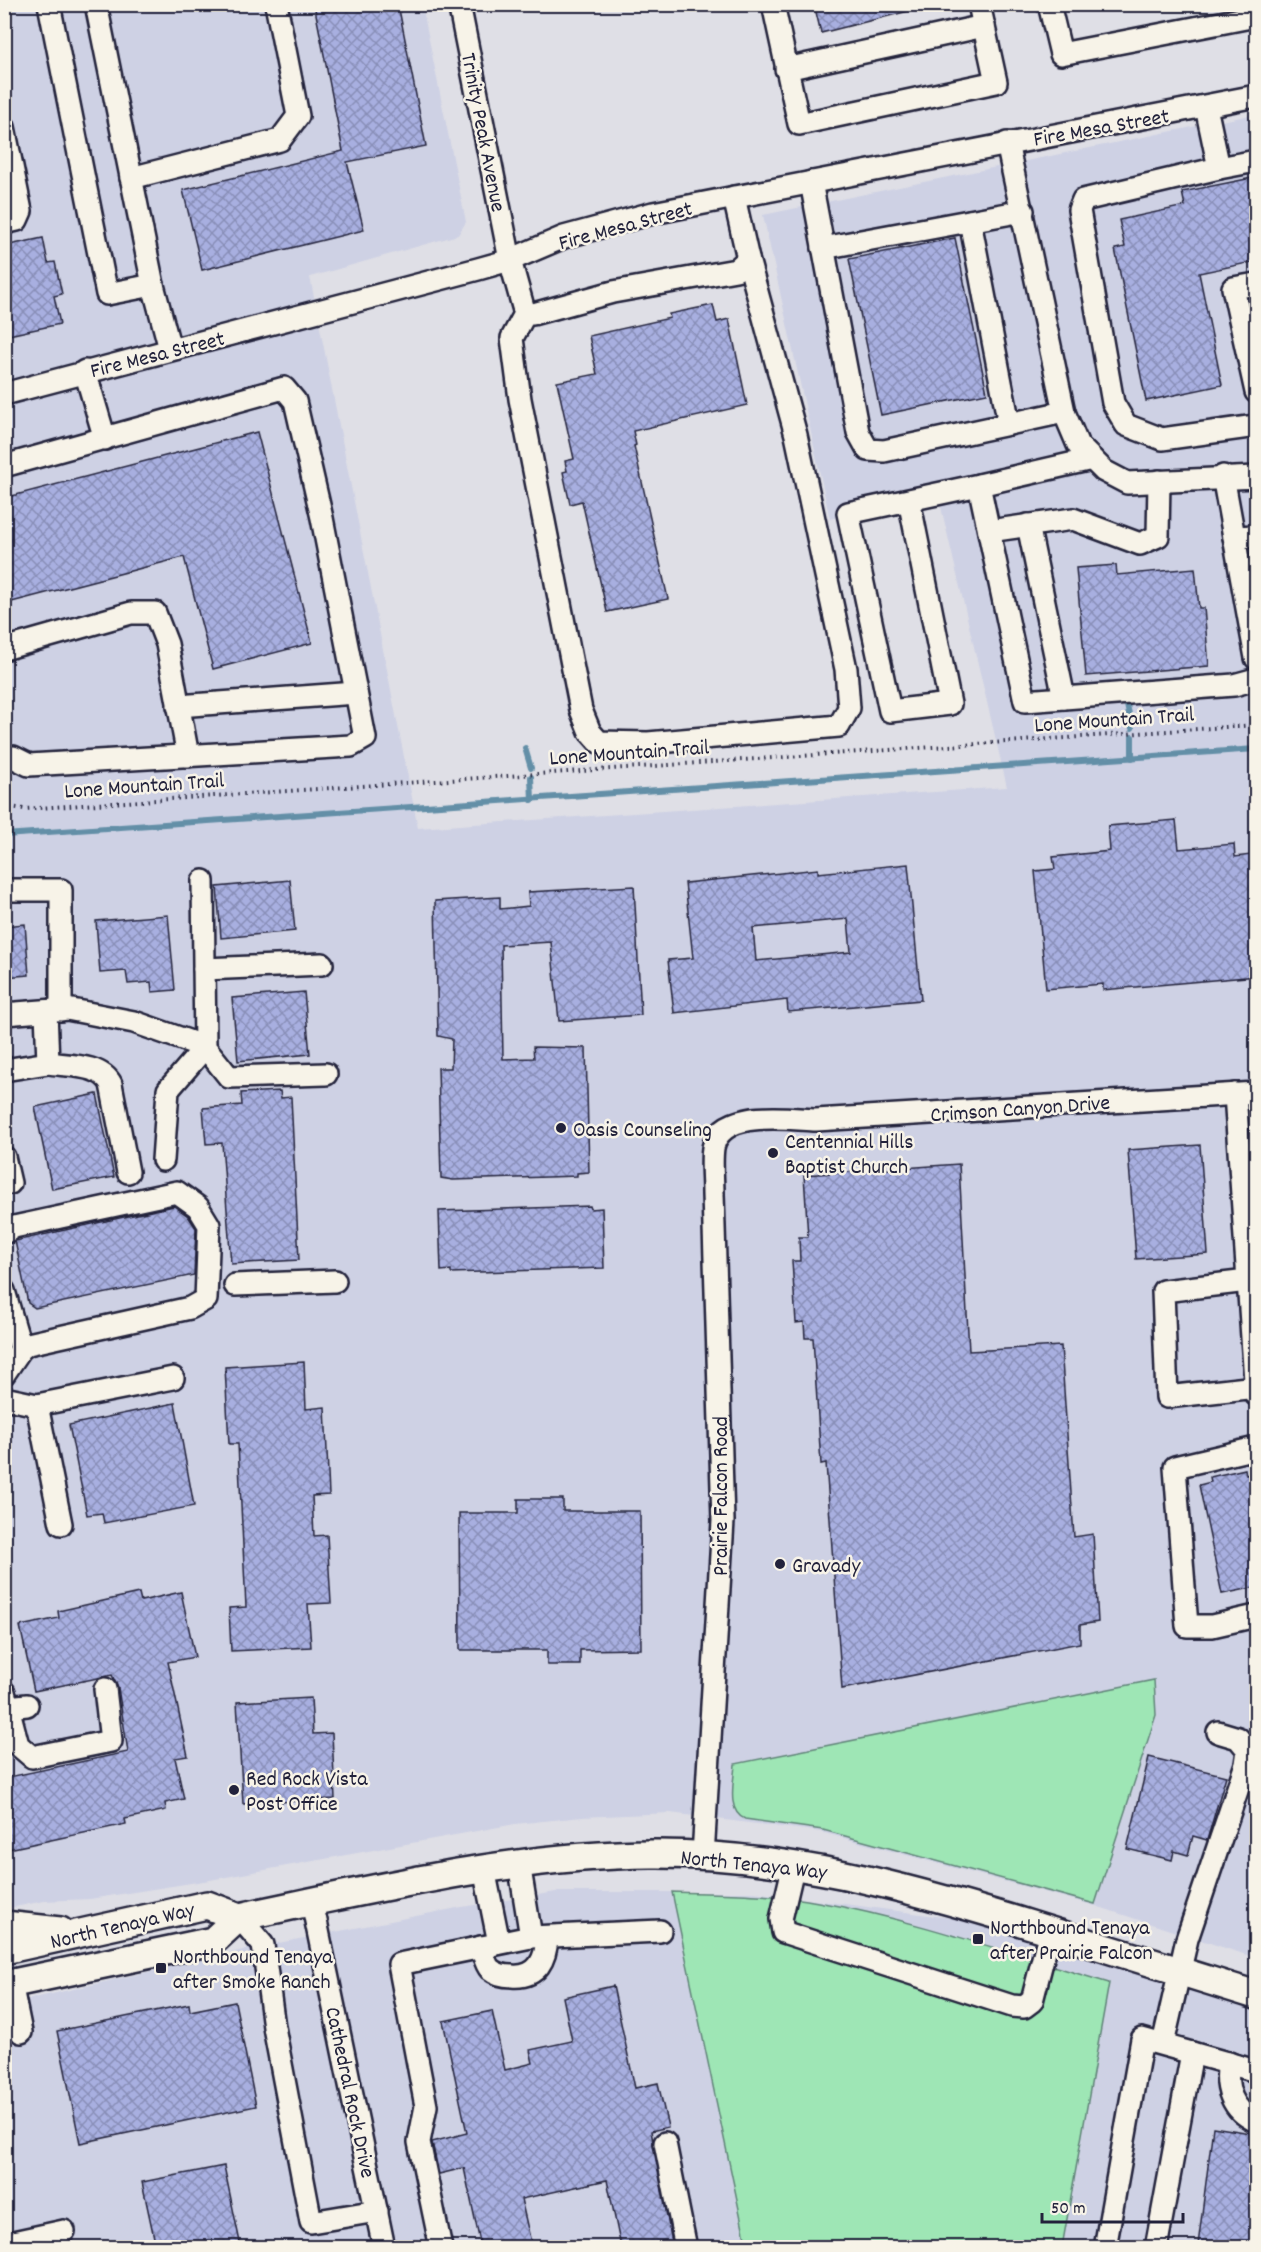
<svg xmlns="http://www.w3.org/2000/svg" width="1261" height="2252" viewBox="0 0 1261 2252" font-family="Dekko,sans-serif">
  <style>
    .built { fill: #ced1e4 }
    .green { fill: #9ee6b5; stroke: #608478; stroke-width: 1.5 }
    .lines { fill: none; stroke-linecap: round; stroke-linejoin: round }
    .stream { stroke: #638fa7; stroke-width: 6 }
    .building { fill: url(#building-cross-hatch); stroke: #22223b; stroke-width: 1.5; fill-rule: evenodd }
    .minor-casing { stroke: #22223b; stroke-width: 26 }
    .major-casing { stroke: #22223b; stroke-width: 32 }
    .path { stroke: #22223b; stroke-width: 4; stroke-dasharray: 1.5 4.5; stroke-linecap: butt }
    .minor { stroke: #f7f3e8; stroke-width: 21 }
    .major { stroke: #f7f3e8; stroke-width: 27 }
    .poi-dot { fill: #22223b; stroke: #f7f3e8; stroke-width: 2 }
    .labels { text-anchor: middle; stroke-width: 5; stroke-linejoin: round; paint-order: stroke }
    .street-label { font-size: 22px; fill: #22223b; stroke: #f7f3e8 }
    .poi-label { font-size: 22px; fill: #22223b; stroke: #f7f3e8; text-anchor: start }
  </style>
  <defs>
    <pattern id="building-cross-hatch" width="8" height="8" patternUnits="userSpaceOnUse" patternTransform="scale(1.5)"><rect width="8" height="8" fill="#a8afe0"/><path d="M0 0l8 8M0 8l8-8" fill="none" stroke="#888eb7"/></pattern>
  </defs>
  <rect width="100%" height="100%" fill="#dfdfe6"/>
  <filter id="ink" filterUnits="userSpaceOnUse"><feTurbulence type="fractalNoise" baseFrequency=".0167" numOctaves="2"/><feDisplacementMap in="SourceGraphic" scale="12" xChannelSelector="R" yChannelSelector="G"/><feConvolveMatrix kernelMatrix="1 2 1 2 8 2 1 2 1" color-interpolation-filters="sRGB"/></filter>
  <g filter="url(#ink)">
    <g class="built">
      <path d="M5 5H422L466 222 458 235 310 277 418 828 1007 787 937 490 830 519 763 215 1256 114V1958L1096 1906 821 1832 670 1813 582 1817 515 1824 210 1880 90 1899 44 1901 5 1909Z"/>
      <path d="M556 1892H754L1050 1931 1256 1995V2247H5L4 2005 243 1950 462 1907Z"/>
    </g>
    <g class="green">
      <path d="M1154 1680 1156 1715 1095 1904 823 1830 745 1819C726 1811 734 1782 735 1764Z"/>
      <path d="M672 1892C720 1894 770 1893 818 1902 917 1920 1013 1955 1109 1983L1062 2247H747Z"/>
    </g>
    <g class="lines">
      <g class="stream">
        <path d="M1127 705 1132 728"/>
        <path d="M525 748 531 768"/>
        <path d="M1132 758V737"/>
        <path d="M531 777 532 800"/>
        <path d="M4 835 1256 749"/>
      </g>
    </g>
    <g class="building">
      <path d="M314 4H398L426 146 347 162 364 230 202 270 183 190 343 151Z"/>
      <path d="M814 4H912L913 10 821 33Z"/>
      <path d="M1257 177V261L1199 273 1222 385 1146 401 1115 249 1125 247 1119 220 1185 206 1182 192Z"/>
      <path d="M43 238 48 263 55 262 62 294 54 296 60 324 4 336V246Z"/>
      <path d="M955 238 987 393 881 415 849 259Z"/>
      <path d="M713 305 717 322 729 319 747 405 633 431 636 445 634 446 668 599 607 612 582 501 570 504 563 472 567 471 565 461 574 459 557 382 597 374 589 336 670 318 669 314Z"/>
      <path d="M257 432 312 643 213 669 184 557 4 604V498Z"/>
      <path d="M1116 565 1117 575 1195 568 1199 608H1204L1209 666 1086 676 1076 568Z"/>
      <path d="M1176 820 1179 849 1234 844 1235 857 1251 855 1257 917V976L1103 990V984L1046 989 1035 871 1055 869 1053 857 1110 851 1108 826Z"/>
      <path d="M908 864 921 1000 788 1012 787 1000 674 1013 668 960 693 958 685 883 818 869V873ZM848 919 851 952 756 961 753 928Z"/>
      <path d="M290 880 295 931 221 938 217 887Z"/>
      <path d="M634 886 641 1015 559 1021 551 942 501 945 503 1059 534 1058 533 1047 586 1048 589 1172 577 1173V1176L453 1180 441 1178 438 1068H451L452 1039 438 1036 435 901 500 897V909L529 906 528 892Z"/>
      <path d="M168 915 175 990 152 992 151 982 128 984 126 971 100 973 96 921Z"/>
      <path d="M25 924 29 975 4 977V926Z"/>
      <path d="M304 992 310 1054 238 1061 232 998Z"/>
      <path d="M280 1091 281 1098 291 1097 299 1260 231 1264 222 1143 206 1144 203 1108 242 1105 241 1093Z"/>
      <path d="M97 1094 114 1177 52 1189 35 1107Z"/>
      <path d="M1200 1145 1208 1254 1136 1259 1128 1150Z"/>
      <path d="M959 1164 969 1351 1061 1346 1074 1537 1093 1534 1098 1622 1080 1625V1643L842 1689 826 1463 821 1464 813 1338H805L804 1322 796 1323 792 1261H800L799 1237H808L804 1175Z"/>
      <path d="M174 1206 188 1216 196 1228 194 1275 35 1308 28 1303 15 1241Z"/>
      <path d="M590 1206 591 1209 602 1208 604 1268 451 1273V1270L441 1271 439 1211Z"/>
      <path d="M304 1362 306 1409 325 1407 329 1495 312 1496 314 1536 327 1535 331 1603 308 1604 311 1647 231 1651 229 1608 246 1607 238 1444H229L225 1367Z"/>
      <path d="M175 1403 194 1506 104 1523 102 1513 87 1515 69 1425Z"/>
      <path d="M1245 1469 1246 1475 1255 1473 1257 1482V1587L1222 1594 1199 1485 1211 1482 1210 1477Z"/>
      <path d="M518 1499H563V1511H640L641 1649 580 1650V1665H547V1650H460L459 1513H518Z"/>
      <path d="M181 1592 195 1657 168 1662 188 1756 175 1758 184 1799 165 1803 166 1810 125 1819 126 1824 4 1850V1778L128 1752 118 1688 112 1675 34 1691 20 1626 59 1618 58 1611 139 1593 141 1601Z"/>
      <path d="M311 1698 313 1734 332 1733 335 1799 243 1804 237 1702Z"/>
      <path d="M1149 1757 1226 1776 1207 1840 1193 1836 1188 1855 1174 1851 1172 1860 1127 1849Z"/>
      <path d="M613 1986 635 2088 658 2083 668 2127 651 2131 673 2247H621L607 2180 521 2199 532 2247H481L464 2168 439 2174 432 2142 467 2133 443 2021 492 2011 505 2070 533 2063 530 2050 572 2041 563 1997Z"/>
      <path d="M235 2002 256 2106 80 2143 57 2031 189 2004 190 2011Z"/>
      <path d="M1213 2127 1257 2134V2247L1198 2245Z"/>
      <path d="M224 2166 241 2247H156L142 2182Z"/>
    </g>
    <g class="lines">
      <g class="minor-casing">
        <g id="minor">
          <path d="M49 4 107 294 153 285 170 349"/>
          <path d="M96 4 153 285"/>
          <path d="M459 4 510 260 525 314H533L613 292 736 270 748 259 734 197"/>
          <path d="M773 4 799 124 996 82 979 4"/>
          <path d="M1049 4 1061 54 1256 16"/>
          <path d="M786 69 984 26"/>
          <path d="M1206 107 1219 168 1083 200 1079 210 1113 403 1126 425 1162 439 1256 426"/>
          <path d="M4 127 21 211 17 220 4 223"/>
          <path d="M1007 143 1064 412 1078 445 1104 471 1127 483 1256 477"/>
          <path d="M1219 168 1256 161"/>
          <path d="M131 178 280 140 298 116 276 4"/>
          <path d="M811 182 858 432 868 450 884 451 1064 412"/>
          <path d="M970 221 1009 424"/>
          <path d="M823 248 1023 211"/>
          <path d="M1256 284 1233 288 1256 392"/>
          <path d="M525 314 512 338 520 399 581 710 590 732 599 742 648 743 839 726 849 708 846 669 796 435 748 259"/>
          <path d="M85 371 105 439"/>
          <path d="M4 394 478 269 510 260 564 237 653 213 1256 96"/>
          <path d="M1092 459 979 485 1025 701 1234 685 1256 679"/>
          <path d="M4 466 284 388 295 401 322 518 365 738 351 746 29 765 13 757H4"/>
          <path d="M1223 476 1256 658"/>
          <path d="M909 500 950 704 890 711 848 513 979 485"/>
          <path d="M1028 525 1064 698"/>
          <path d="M989 531 1073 519 1140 544 1158 536 1159 481"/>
          <path d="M1234 537 1256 536"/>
          <path d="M4 649 131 613H155L167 644 188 756"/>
          <path d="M178 706 356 693"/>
          <path d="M203 881 205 1047 229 1077 326 1074"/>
          <path d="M4 890H61V1010"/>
          <path d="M204 969 322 964"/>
          <path d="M46 1011 48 1063C68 1066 101 1064 111 1084L128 1172"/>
          <path d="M4 1014 67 1009 134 1022 205 1047"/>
          <path d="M4 1070 48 1063"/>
          <path d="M1235 1094 1256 1395"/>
          <path d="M4 1157 10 1183"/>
          <path d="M163 1160 168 1090 205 1047"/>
          <path d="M4 1233 14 1227 177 1192 198 1207 209 1225 206 1299 190 1308 28 1344 21 1349 4 1374"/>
          <path d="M1256 1280 1163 1291 1167 1397 1256 1387"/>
          <path d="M235 1285 335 1281"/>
          <path d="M4 1291 21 1349"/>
          <path d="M4 1398 37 1405 173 1378"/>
          <path d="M37 1405 61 1524"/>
          <path d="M1256 1448 1175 1467 1187 1626H1212L1256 1616"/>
          <path d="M4 1692 8 1707 27 1705"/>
          <path d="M8 1707 18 1745 32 1757 111 1741 105 1689"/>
          <path d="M703 1856 723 1521 713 1194C713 1179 711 1162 713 1148 720 1108 788 1119 816 1120L1256 1093"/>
          <path d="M519 1863 531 1937"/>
          <path d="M794 1864 781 1919 783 1932 1012 2006 1024 2007 1032 2001 1050 1931"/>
          <path d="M484 1869 499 1943"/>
          <path d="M312 1902 384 2248"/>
          <path d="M239 1917 263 1945 274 2027 311 2222 377 2211"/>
          <path d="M481 1947C484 1954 485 1964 490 1969 496 1974 505 1976 512 1976 538 1978 546 1959 547 1937"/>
          <path d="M11 1983 21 2032"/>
          <path d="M1163 2044 1187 1939 1246 1764 1248 1750 1238 1738 1218 1732"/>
          <path d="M1229 2063C1224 2087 1232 2111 1256 2121"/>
          <path d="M665 2143 686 2248"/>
          <path d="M4 2244 64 2231"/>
          <path d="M441 2248 419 2142 426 2106 399 1964 531 1937 660 1931"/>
          <path d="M1105 2248 1142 2039 1256 2071"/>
          <path d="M1156 2248 1192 2053"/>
        </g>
      </g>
      <g class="major-casing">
        <g id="major">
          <path d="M4 1925 60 1931"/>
          <path d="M4 1950 207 1905 239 1917C375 1889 513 1855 652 1854 784 1853 907 1887 1031 1925 1107 1948 1182 1972 1256 1995"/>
          <path d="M4 1985 213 1941 239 1917"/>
        </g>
      </g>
      <path class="path" d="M4 806 24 809 1256 725"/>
      <use href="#minor" class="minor"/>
      <use href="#major" class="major"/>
    </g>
  </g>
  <g class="poi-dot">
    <circle cx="561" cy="1128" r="6"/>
    <circle cx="773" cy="1153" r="6"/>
    <circle cx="780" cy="1564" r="6"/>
    <circle cx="234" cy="1790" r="6"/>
    <rect x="972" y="1933" width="12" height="12" rx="3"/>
    <rect x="155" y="1962" width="12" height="12" rx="3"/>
  </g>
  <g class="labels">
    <g class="street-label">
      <text transform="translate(1101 126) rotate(-10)" y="8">Fire Mesa Street</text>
      <text transform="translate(485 132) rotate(79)" y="8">Trinity Peak Avenue</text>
      <text transform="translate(625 224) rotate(-15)" y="8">Fire Mesa Street</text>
      <text transform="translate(157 353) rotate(-14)" y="8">Fire Mesa Street</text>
      <text transform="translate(1114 718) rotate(-4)" y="8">Lone Mountain Trail</text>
      <text transform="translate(629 751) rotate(-4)" y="8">Lone Mountain Trail</text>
      <text transform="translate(144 784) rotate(-4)" y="8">Lone Mountain Trail</text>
      <text transform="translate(1020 1107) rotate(-4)" y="8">Crimson Canyon Drive</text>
      <text transform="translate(719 1496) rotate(-90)" y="8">Prairie Falcon Road</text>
      <text transform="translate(754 1863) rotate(6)" y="8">North Tenaya Way</text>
      <text transform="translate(122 1924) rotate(-13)" y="8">North Tenaya Way</text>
      <text transform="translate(352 2092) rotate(78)" y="8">Cathedral Rock Drive</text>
    </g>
    <g class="poi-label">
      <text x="573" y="1136">Oasis Counseling</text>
      <text x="785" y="1148">Centennial Hills<tspan x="785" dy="25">Baptist Church</tspan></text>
      <text x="792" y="1572">Gravady</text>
      <text x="246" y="1785">Red Rock Vista<tspan x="246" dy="25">Post Office</tspan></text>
      <text x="990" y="1934">Northbound Tenaya<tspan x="990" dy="25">after Prairie Falcon</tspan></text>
      <text x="173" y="1963">Northbound Tenaya<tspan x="173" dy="25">after Smoke Ranch</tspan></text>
    </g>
  </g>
  <rect width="1261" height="2252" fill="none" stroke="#f7f3e8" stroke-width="24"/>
  <rect x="12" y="12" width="1237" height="2228" fill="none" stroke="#22223b" stroke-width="2" filter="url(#ink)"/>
  <path d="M1042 2213v9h141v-9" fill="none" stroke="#22223b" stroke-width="3"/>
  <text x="1051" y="2213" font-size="18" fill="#22223b" stroke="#f7f3e8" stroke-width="4.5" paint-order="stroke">50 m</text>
</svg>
